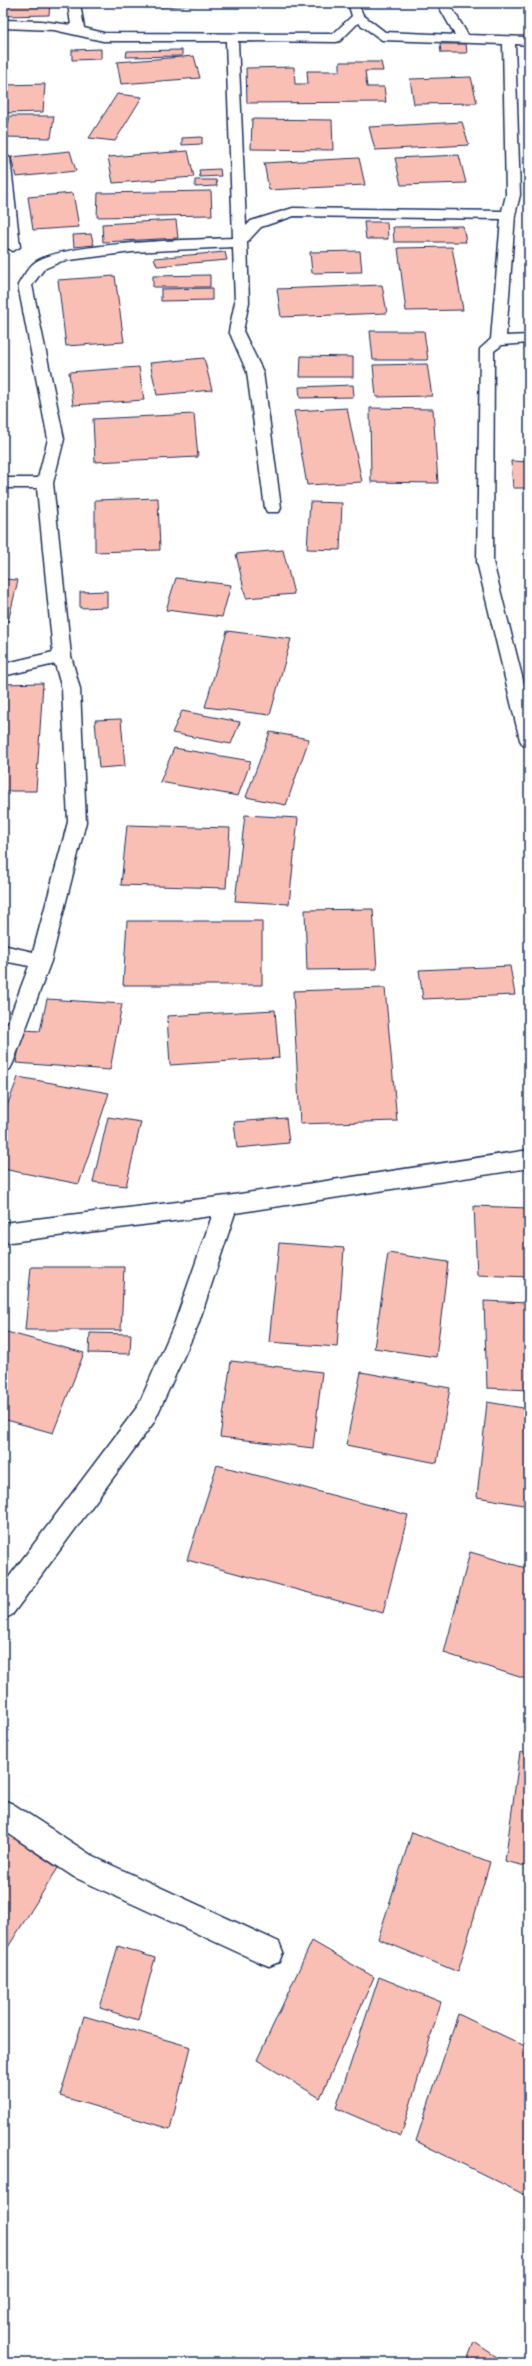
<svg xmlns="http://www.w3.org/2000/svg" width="532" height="2366" viewBox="0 0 532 2366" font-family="'Patrick Hand',sans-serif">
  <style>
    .building { fill: #fabfb4; stroke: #1b2f5e }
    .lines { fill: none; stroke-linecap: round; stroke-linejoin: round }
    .street-casing { stroke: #1b2f5e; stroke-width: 3 }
    .street { fill: #fff; fill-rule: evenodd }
  </style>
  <rect width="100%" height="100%" fill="#fff"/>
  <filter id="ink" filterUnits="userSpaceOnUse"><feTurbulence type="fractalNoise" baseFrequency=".025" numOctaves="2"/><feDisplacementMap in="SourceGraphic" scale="8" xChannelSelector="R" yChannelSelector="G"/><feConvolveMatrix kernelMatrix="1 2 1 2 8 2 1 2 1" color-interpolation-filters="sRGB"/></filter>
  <g filter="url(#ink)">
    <g class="building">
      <path d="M3 3H50L49 15 3 16Z"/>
      <path d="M157 3H204V4L158 7Z"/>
      <path d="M440 44H466L467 53H441Z"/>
      <path d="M101 49V59L72 60V50Z"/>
      <path d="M182 50V56L126 57 127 51Z"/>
      <path d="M194 56 200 78 121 84 117 62Z"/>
      <path d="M340 62H381L383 71H365L367 87H384L386 102 247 103 246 68 294 67 295 84H308L307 71H340Z"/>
      <path d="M471 77 477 103 414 104 410 79Z"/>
      <path d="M45 84 43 112 3 113V85Z"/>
      <path d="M117 94 142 97 115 141 89 138Z"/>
      <path d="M10 116H54L51 138 5 137Z"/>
      <path d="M252 119 332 120 333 150 251 149Z"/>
      <path d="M462 122 469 145 375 150 369 127Z"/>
      <path d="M202 137V144L182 145V138Z"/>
      <path d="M70 151 76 171 16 177 11 157Z"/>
      <path d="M188 151 194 177 113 183 108 157Z"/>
      <path d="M459 155 466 183 401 185 395 158Z"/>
      <path d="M359 158 365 185 269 190 264 163Z"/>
      <path d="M220 169 221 176 200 177 199 170Z"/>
      <path d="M195 180H216L217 186 195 187Z"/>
      <path d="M211 191 212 215 97 217 98 193Z"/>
      <path d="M73 193 79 227 33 230 28 197Z"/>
      <path d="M176 220 178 238 103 242 102 224Z"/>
      <path d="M364 222H387L388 239H366Z"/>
      <path d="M463 226 466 242H394L393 227Z"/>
      <path d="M91 234 94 245 74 247 73 235Z"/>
      <path d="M452 247 463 310 406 311 398 248Z"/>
      <path d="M360 251 362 272 312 273 310 252Z"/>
      <path d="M225 252 227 260 157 266 154 258Z"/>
      <path d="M210 275V287H153V276Z"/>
      <path d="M115 276 124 342 66 346 58 280Z"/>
      <path d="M382 285 387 313 281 317 277 289Z"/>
      <path d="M212 288V300L161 301V289Z"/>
      <path d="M370 331H424L428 360H373Z"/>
      <path d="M301 356 353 357V377H300Z"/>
      <path d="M204 358 212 390 157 395 150 363Z"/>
      <path d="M427 364 432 396 376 397 373 365Z"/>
      <path d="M139 367 144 400 73 405 69 372Z"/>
      <path d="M353 385 354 397 300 398 299 387Z"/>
      <path d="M347 408 362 482 307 485 294 411Z"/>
      <path d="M370 408 433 409 438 483 371 482Z"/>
      <path d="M194 414 198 457 95 462 93 419Z"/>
      <path d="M511 461 529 462V488H513Z"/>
      <path d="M158 498 160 550 95 552V500Z"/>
      <path d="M310 502 342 503 340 550 307 549Z"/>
      <path d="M283 550 294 594 246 598 236 554Z"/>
      <path d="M176 578 231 585 222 617 166 610Z"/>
      <path d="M3 579 18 580 8 622H3Z"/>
      <path d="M107 591V607L80 608V592Z"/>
      <path d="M227 631 291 639 270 715 205 707Z"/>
      <path d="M43 683 36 791H3V684Z"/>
      <path d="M182 711 240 722 231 744 172 733Z"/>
      <path d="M121 719 125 766 99 768 95 720Z"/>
      <path d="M270 732 309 739 286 805 246 797Z"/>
      <path d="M174 748 251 761 238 796 160 782Z"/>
      <path d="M245 815 298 818 289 904 235 901Z"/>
      <path d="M127 825 230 828 226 888 121 885Z"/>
      <path d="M373 909 377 969 307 970 305 910Z"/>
      <path d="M127 921H262V985H123Z"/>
      <path d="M510 966 515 995 423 999 419 970Z"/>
      <path d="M385 988 397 1121 300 1124 293 991Z"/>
      <path d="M47 999 122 1004 110 1070 16 1063 23 1030 40 1031Z"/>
      <path d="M275 1010 279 1058 170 1065 167 1016Z"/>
      <path d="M18 1077 109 1093 79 1184 3 1169V1117Z"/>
      <path d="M108 1117 141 1122 126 1186 93 1182Z"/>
      <path d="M286 1118 289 1143 237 1148 234 1122Z"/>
      <path d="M474 1206 529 1208V1277L477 1275Z"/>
      <path d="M279 1243 344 1248 337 1347 269 1342Z"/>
      <path d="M388 1253 448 1262 436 1357 374 1348Z"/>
      <path d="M31 1267H124L121 1330H25Z"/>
      <path d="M484 1301 529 1303V1390L487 1388Z"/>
      <path d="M3 1331 84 1353 53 1433 3 1419Z"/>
      <path d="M90 1333 131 1334 130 1354 89 1353Z"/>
      <path d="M231 1361 322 1372 313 1448 220 1437Z"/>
      <path d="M361 1372 450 1388 437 1463 346 1445Z"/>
      <path d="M487 1402 529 1409V1506L477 1497Z"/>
      <path d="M217 1465 408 1515 383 1613 187 1560Z"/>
      <path d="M470 1552 529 1569V1680L444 1653Z"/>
      <path d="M520 1752 529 1755V1867L505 1861Z"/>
      <path d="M5 1832 58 1868 3 1955V1836Z"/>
      <path d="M412 1832 490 1862 458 1972 378 1939Z"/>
      <path d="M312 1941 374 1977 320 2098 257 2060Z"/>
      <path d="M118 1946 155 1958 138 2020 100 2008Z"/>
      <path d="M379 1977 441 2002 401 2136 336 2108Z"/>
      <path d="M458 2014 529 2048V2197L416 2141Z"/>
      <path d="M84 2016 191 2047 170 2129 60 2096Z"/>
      <path d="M474 2342 506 2363H466Z"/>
    </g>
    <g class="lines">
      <g class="street-casing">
        <g id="street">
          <path d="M68 3H80L84 28 104 33 333 34 352 16 348 3H358L363 15 385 32 455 35 437 3H449L468 35 529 37V45L515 44 520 195 515 215 506 336 529 335V343L502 345 494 351 493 562 529 704V746L523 745 520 740 477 562 480 349 491 339 501 219 294 216 261 227 247 242 249 302 243 331 263 372 281 508 279 512H267L265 508 247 372 229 331 235 302 233 247 132 252 62 261 44 269 32 285 64 439 53 483 71 656 80 689 86 822 51 961 13 1063 10 1069 3 1071V1035L29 966 3 961V945L33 952 68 822 62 689 55 664 3 676V664L53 652 37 488H3V478H38L48 439 18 285C22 278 28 268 34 263 60 242 194 240 233 238L226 41H103L54 30 3 28V20L41 21 71 25ZM358 23 382 40 503 44 506 195 502 211 293 208 251 221 246 226 238 41 336 42 340 41Z"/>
          <path d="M3 154 10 158 20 247 13 251 6 247 3 220Z"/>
          <path d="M529 1150V1168L235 1213 198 1325 154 1422 12 1615 3 1619V1585L138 1406 174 1325 212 1216 3 1243V1223L227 1196Z"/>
          <path d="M3 1800 13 1804 94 1857 279 1942 283 1952 279 1962 269 1966 259 1962 74 1877 3 1830Z"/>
        </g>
      </g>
      <use href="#street" class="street"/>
    </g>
  </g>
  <rect width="532" height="2366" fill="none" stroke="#fff" stroke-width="16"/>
  <rect x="8" y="8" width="516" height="2350" fill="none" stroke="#1b2f5e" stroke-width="1.5" filter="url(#ink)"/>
</svg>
